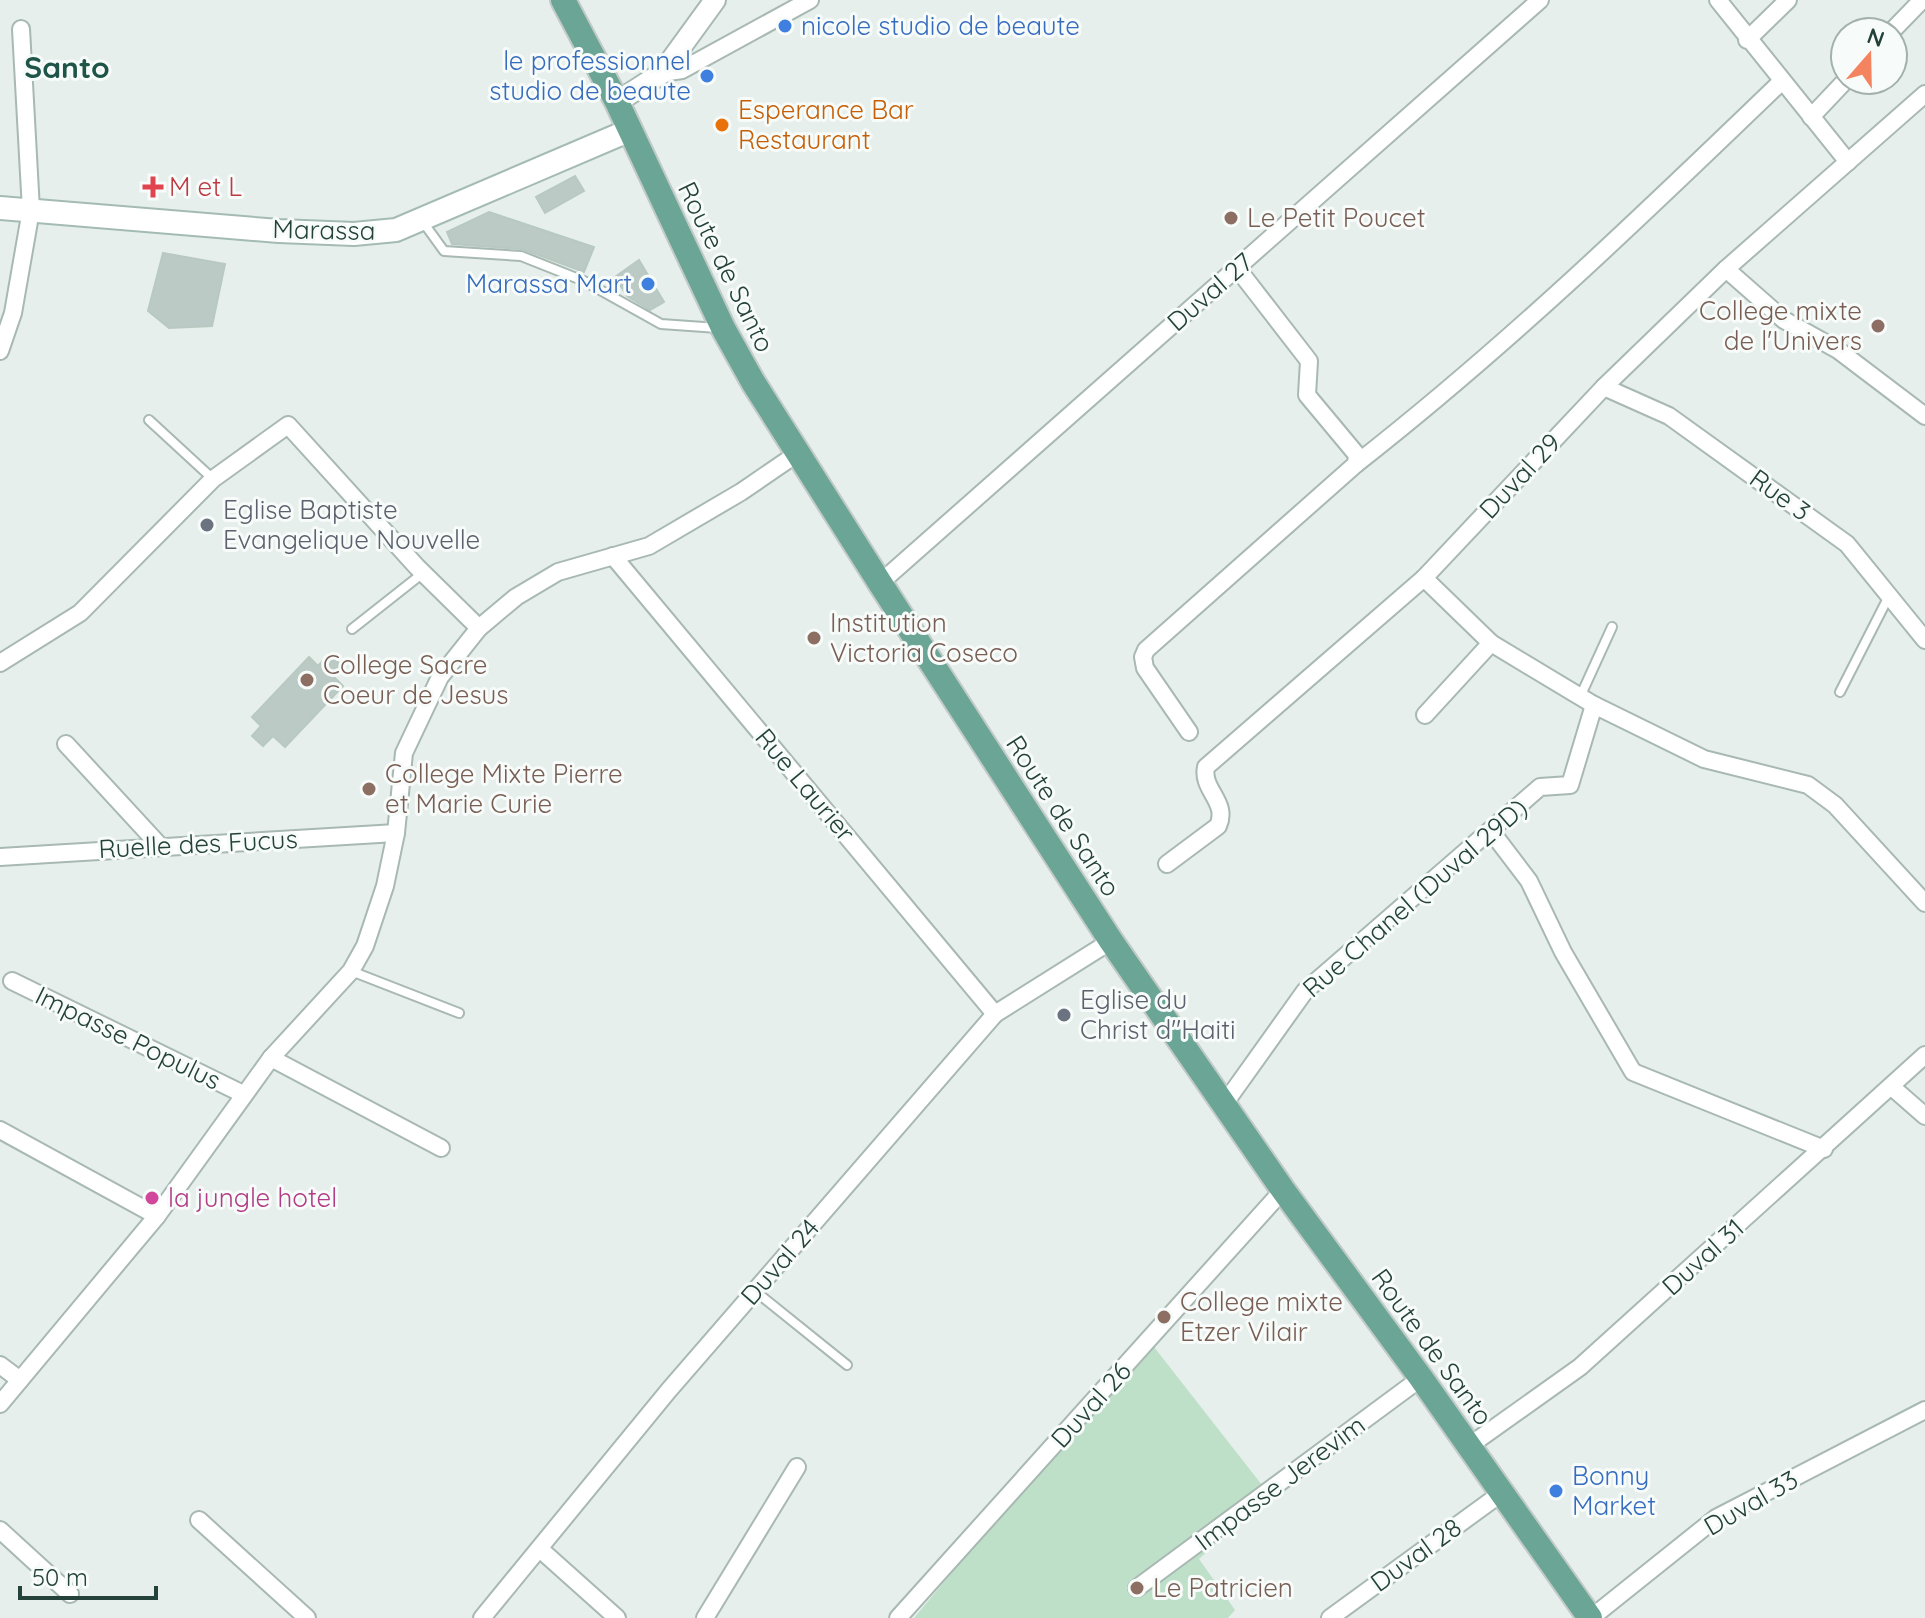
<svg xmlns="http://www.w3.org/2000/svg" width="1925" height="1618" viewBox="0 0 1925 1618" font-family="Quicksand,sans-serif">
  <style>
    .green { fill: #bfe0c8 }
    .building { fill: #bbcac4; stroke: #b8c9c2; stroke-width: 2 }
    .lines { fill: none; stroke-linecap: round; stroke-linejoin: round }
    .service-casing { stroke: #a8b8b2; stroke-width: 12 }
    .minor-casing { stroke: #a8b8b2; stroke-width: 20 }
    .tertiary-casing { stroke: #a8b8b2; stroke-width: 24 }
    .secondary-casing { stroke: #a4bbb3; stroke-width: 26 }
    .primary-casing { stroke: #c2cac8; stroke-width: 28 }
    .service { stroke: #fff; stroke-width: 8 }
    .minor { stroke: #fff; stroke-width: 16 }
    .tertiary { stroke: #fff; stroke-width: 20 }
    .secondary { stroke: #fff; stroke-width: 22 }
    .primary { stroke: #6aa596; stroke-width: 24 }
    .shop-dot { fill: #3f7fe0; stroke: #f7fbf9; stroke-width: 3 }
    .food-dot { fill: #e8710a; stroke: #f7fbf9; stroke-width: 3 }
    .health-dot { fill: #e0444e; stroke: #f7fbf9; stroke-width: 3 }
    .education-dot { fill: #8d6e63; stroke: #f7fbf9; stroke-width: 3 }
    .worship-dot { fill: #6b7280; stroke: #f7fbf9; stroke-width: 3 }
    .hotel-dot { fill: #d1479c; stroke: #f7fbf9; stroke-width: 3 }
    .labels { text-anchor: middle; stroke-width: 6; stroke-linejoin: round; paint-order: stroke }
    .shop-label { font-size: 26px; fill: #366cbe; stroke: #f7fbf9; text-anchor: start }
    .food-label { font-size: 26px; fill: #c56008; stroke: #f7fbf9; text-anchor: start }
    .health-label { font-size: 26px; fill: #be3a42; stroke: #f7fbf9; text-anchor: start }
    .education-label { font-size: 26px; fill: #785e54; stroke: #f7fbf9; text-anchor: start }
    .street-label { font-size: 26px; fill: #24423a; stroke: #f7fbf9 }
    .worship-label { font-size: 26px; fill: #5b616d; stroke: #f7fbf9; text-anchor: start }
    .hotel-label { font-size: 26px; fill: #b23c85; stroke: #f7fbf9; text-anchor: start }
    .quarter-label { font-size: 30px; font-weight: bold; fill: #1f5548; stroke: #f7fbf9 }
  </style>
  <rect width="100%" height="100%" fill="#e6efeb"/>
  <path class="green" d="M1147 1338 1269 1494 1199 1559 1235 1610 1228 1618H914Z"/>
  <g class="building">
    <path d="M575 176 584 191 545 213 536 197Z"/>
    <path d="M489 212 594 247 584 272 522 249 452 244 447 232Z"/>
    <path d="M163 253 225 264 212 326 169 328 148 311Z"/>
    <path d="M639 260 664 302 650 310 627 296 615 277Z"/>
    <path d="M329 654 342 666 333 676 343 686 285 747 273 736 263 746 252 736 261 726 252 717 309 657 318 666Z"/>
  </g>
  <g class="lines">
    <g class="service-casing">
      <g id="service">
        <path d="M423 222 444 251 521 256 584 281 661 324 718 328"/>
        <path d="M149 420 213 479"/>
        <path d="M352 629 423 573"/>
        <path d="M1840 692 1890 594"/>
        <path d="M1580 697 1612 627"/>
        <path d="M351 971 459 1013"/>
        <path d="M755 1291 847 1365"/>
      </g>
    </g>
    <g class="minor-casing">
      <g id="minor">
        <path d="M1718 0 1848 162"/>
        <path d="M1891 32 1922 0"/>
        <path d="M1747 40 1788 0"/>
        <path d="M662 73 682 70 810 0"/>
        <path d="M1811 117 1846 80"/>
        <path d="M1726 269 1784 320 1838 350 1925 416"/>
        <path d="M0 351 13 313 31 210 21 29"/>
        <path d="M1604 387 1669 416 1847 544 1925 640"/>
        <path d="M1356 464C1507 346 1644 214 1782 81"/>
        <path d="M613 556 995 1014"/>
        <path d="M1424 578 1491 643 1594 705 1704 759 1808 785 1835 805 1925 903"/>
        <path d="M880 583 1540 0"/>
        <path d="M0 663 80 613 213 479 288 425 417 567 479 628"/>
        <path d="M1425 715 1491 643"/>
        <path d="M1189 732 1145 668 1143 657 1146 650 1356 464 1357 455 1307 395 1309 361 1237 268"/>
        <path d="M66 744 160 846"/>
        <path d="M1491 831 1529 881 1563 952 1633 1072 1824 1149"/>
        <path d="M0 857 396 833"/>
        <path d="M1167 864 1218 826C1229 802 1201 790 1206 767L1424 578 1604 387 1726 269 1925 94"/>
        <path d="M12 981 243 1094"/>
        <path d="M271 1058 441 1148"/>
        <path d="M1893 1088 1925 1116"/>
        <path d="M1225 1103 1305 991 1540 787 1570 785 1594 705"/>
        <path d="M0 1130 157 1216"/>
        <path d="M0 1365 20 1380"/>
        <path d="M0 1404 157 1216 271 1058 351 971 365 946 385 886 396 833 404 753 440 677 479 628 516 597 558 572 649 546 741 492 798 453"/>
        <path d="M1469 1446 1580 1367 1925 1055"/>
        <path d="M199 1520 307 1618"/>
        <path d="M0 1530 70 1594"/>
        <path d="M541 1550 617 1618"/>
        <path d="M1137 1588 1421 1378"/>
        <path d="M482 1618 669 1390 995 1014 1111 941"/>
        <path d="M705 1618 797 1467"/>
        <path d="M898 1618 1283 1190"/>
        <path d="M1330 1618 1503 1492"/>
        <path d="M1591 1618 1716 1518 1925 1410"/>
      </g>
    </g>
    <g class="tertiary-casing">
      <path id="tertiary" d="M617 102 662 73 715 0"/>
    </g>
    <g class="secondary-casing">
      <path id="secondary" d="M0 208 279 231 354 234 396 230 628 131"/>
    </g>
    <g class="primary-casing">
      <path id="primary" d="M563 0 617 102 723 328 753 382 880 583 1111 941 1283 1190 1421 1378 1590 1618"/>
    </g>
    <use href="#service" class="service"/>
    <use href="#minor" class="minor"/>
    <use href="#tertiary" class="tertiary"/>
    <use href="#secondary" class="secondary"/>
    <use href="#primary" class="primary"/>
  </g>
  <g class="shop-dot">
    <circle cx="785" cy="26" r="8"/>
    <circle cx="707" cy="76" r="8"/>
    <circle cx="648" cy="284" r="8"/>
    <circle cx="1556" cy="1491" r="8"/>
  </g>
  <circle class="food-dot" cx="722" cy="125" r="8"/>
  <path class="health-dot" d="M149 175h8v8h8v8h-8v8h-8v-8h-8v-8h8z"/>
  <g class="education-dot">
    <circle cx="1231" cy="218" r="8"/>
    <circle cx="1878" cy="326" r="8"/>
    <circle cx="814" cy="638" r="8"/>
    <circle cx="307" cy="680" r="8"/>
    <circle cx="369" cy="789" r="8"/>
    <circle cx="1164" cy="1317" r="8"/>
    <circle cx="1137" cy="1588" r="8"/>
  </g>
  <g class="worship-dot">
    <circle cx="207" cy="525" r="8"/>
    <circle cx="1064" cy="1015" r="8"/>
  </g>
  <circle class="hotel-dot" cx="152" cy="1198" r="8"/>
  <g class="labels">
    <g class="shop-label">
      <text x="801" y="35">nicole studio de beaute</text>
      <text x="691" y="70" text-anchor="end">le professionnel<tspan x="691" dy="30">studio de beaute</tspan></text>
      <text x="632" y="293" text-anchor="end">Marassa Mart</text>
      <text x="1572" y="1485">Bonny<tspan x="1572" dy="30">Market</tspan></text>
    </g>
    <g class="food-label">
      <text x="738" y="119">Esperance Bar<tspan x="738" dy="30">Restaurant</tspan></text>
    </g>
    <g class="health-label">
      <text x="169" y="196">M et L</text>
    </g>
    <g class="education-label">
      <text x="1247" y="227">Le Petit Poucet</text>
      <text x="1862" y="320" text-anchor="end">College mixte<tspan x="1862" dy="30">de l'Univers</tspan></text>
      <text x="830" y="632">Institution<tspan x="830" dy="30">Victoria Coseco</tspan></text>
      <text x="323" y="674">College Sacre<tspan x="323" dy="30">Coeur de Jesus</tspan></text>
      <text x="385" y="783">College Mixte Pierre<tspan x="385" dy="30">et Marie Curie</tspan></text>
      <text x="1180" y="1311">College mixte<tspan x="1180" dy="30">Etzer Vilair</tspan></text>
      <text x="1153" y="1597">Le Patricien</text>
    </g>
    <g class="street-label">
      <text transform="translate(324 230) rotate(1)" y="9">Marassa</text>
      <text transform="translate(726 267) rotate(64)" y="9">Route de Santo</text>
      <text transform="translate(1210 292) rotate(-41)" y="9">Duval 27</text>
      <text transform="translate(1520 476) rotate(-47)" y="9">Duval 29</text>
      <text transform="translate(1780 495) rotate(36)" y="9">Rue 3</text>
      <text transform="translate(805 785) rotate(50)" y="9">Rue Laurier</text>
      <text transform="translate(1063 816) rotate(57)" y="9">Route de Santo</text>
      <text transform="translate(198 844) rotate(-3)" y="9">Ruelle des Fucus</text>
      <text transform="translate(1415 898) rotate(-41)" y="9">Rue Chanel (Duval 29D)</text>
      <text transform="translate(128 1038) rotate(26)" y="9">Impasse Populus</text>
      <text transform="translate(1703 1257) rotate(-42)" y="9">Duval 31</text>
      <text transform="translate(780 1262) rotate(-49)" y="9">Duval 24</text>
      <text transform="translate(1432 1347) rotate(54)" y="9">Route de Santo</text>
      <text transform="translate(1091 1405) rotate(-48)" y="9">Duval 26</text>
      <text transform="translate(1280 1483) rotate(-37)" y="9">Impasse Jerevim</text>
      <text transform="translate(1751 1503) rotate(-30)" y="9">Duval 33</text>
      <text transform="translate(1416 1555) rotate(-36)" y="9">Duval 28</text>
    </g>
    <g class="worship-label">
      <text x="223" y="519">Eglise Baptiste<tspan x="223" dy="30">Evangelique Nouvelle</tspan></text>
      <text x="1080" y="1009">Eglise du<tspan x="1080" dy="30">Christ d"Haiti</tspan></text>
    </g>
    <g class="hotel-label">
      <text x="168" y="1207">la jungle hotel</text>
    </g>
    <g class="quarter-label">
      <text x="67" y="78">Santo</text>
    </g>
  </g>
  <g transform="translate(1869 56) rotate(20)"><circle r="38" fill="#f7fbf9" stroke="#a3b1ad" stroke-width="2"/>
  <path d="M0-6L14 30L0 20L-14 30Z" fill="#f4845f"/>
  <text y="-12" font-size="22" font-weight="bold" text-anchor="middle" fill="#24423a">N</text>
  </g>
  <path d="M20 1586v12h136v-12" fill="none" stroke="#24423a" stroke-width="4"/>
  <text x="32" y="1586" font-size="24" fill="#24423a" stroke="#f7fbf9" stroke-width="6" paint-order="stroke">50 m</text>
</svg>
